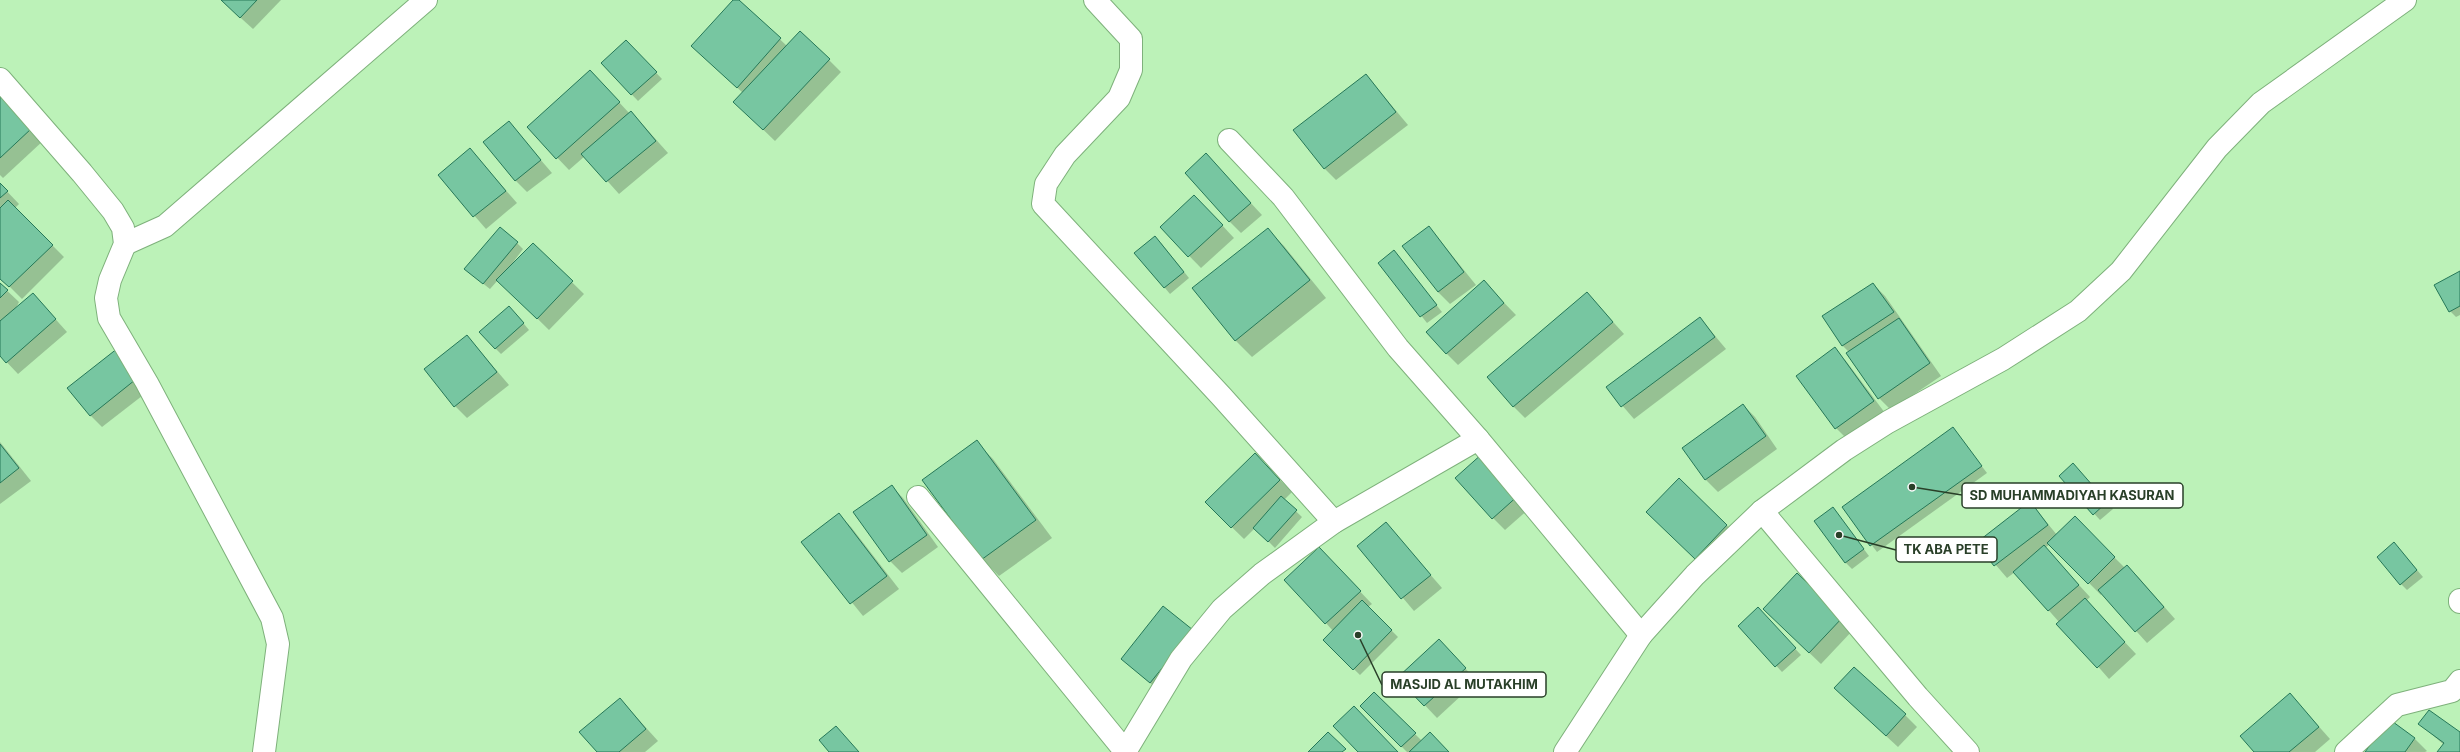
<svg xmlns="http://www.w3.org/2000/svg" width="2460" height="752" viewBox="0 0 2460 752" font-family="Inter,sans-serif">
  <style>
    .shadow { fill: #0003 }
    .building { fill: #77c6a1; stroke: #267858 }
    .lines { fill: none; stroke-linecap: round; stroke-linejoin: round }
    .minor-casing { stroke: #7eb17b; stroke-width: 24 }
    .minor { stroke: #fff; stroke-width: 22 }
    .leader { fill: none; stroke: #293f28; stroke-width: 1.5 }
    .callout-dot { fill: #293f28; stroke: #fff; stroke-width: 1.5 }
    .callout { fill: #fff; stroke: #293f28; stroke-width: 1.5 }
    .callout-label { font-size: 13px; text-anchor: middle; font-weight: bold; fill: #293f28 }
  </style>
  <rect width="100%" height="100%" fill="#bcf2b8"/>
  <g class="shadow">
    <path d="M221 0H281L253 29Z"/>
    <path d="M735 0H738L787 46 829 60 841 72 775 141 747 114 743 93 705 58Z"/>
    <path d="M626 41 662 79 638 101 602 63Z"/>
    <path d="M590 71 630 114 643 125 668 153 619 194 585 156 569 170 528 127Z"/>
    <path d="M1366 75 1408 125 1336 180 1324 168Z"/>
    <path d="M0 100 44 140 3 178 0 175Z"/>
    <path d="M509 123 552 173 527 192 515 180Z"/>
    <path d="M470 150 517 203 486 229 439 175Z"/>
    <path d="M1206 155 1262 215 1241 233 1229 221Z"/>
    <path d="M0 184 19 204 15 208 64 257 22 299 0 277Z"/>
    <path d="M1206 208 1234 238 1201 268 1161 227Z"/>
    <path d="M1429 227 1476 285 1450 304 1438 292Z"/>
    <path d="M1267 229 1284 246 1326 298 1252 357 1235 340Z"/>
    <path d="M517 243 523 249 506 272 533 244 584 294 549 330 498 280 490 289 472 275Z"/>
    <path d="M1161 243 1189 278 1170 294 1136 253Z"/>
    <path d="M1394 252 1442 312 1427 323 1380 263Z"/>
    <path d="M2460 272V315L2456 317 2450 311Z"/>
    <path d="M1484 282 1516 315 1458 365 1446 353Z"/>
    <path d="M0 284 19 302 16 308 33 294 67 332 18 374 0 355Z"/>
    <path d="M1873 284 1885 296 1941 376 1891 410 1879 398 1848 353 1849 352 1842 345Z"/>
    <path d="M1587 293 1624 334 1525 418 1513 406Z"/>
    <path d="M515 313 529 330 501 354 495 348Z"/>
    <path d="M1700 318 1726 349 1634 419 1607 388Z"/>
    <path d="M467 336 509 385 467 418 455 406Z"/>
    <path d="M118 349 151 389 102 427 90 415Z"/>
    <path d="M1834 349 1846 361 1885 413 1848 440 1836 428Z"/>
    <path d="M1743 405 1755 417 1777 449 1718 492 1706 480 1683 448Z"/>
    <path d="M1953 429 1987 473 1877 552 1843 507Z"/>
    <path d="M0 442 31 481 0 504Z"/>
    <path d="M976 442 993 459 1052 538 999 576 982 559Z"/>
    <path d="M1255 455 1292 492 1284 500 1302 517 1275 548 1255 528 1244 539 1206 502Z"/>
    <path d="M1483 455 1531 507 1505 530 1493 518Z"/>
    <path d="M2079 471 2113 509 2100 520 2060 476Z"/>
    <path d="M1679 480 1739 537 1708 570 1660 524Z"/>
    <path d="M891 486 903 498 938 547 902 573 890 561Z"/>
    <path d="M2030 502 2057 535 2075 518 2125 568 2127 566 2139 578 2175 619 2147 643 2102 593 2101 595 2050 544 2045 548 2090 597 2086 601 2136 654 2109 679 2015 572 2007 578 1977 543Z"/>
    <path d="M1833 508 1869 556 1852 569 1846 563Z"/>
    <path d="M839 515 851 527 899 589 863 616 803 542Z"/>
    <path d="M1386 524 1442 588 1414 611 1359 546Z"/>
    <path d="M2400 550 2423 577 2407 590 2401 584Z"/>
    <path d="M1331 561 1372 604 1368 607 1398 637 1360 675 1324 640 1333 631 1326 623Z"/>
    <path d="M1797 575 1854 629 1821 664 1776 621Z"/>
    <path d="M1764 615 1801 655 1782 672 1739 626Z"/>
    <path d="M1193 630 1163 694 1122 659Z"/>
    <path d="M1451 653 1477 681 1437 718 1399 678Z"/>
    <path d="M1374 693 1422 741 1448 752H1407L1361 706Z"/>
    <path d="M2290 694 2330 739 2315 752H2255Z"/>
    <path d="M620 699 658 741 645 752H598Z"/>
    <path d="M1847 700 1905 715 1917 727 1898 747Z"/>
    <path d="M2419 723 2460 734V752H2438L2444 745Z"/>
    <path d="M2415 739 2427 751 2425 752H2367Z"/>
  </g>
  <g class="building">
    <path d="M221 0H257L240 18Z"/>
    <path d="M733 0H739L781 38 737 88 691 46Z"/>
    <path d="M800 31 830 59 763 130 733 102Z"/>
    <path d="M626 40 657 72 631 95 601 63Z"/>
    <path d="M590 70 620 102 556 159 527 127Z"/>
    <path d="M1366 74 1396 112 1324 169 1293 130Z"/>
    <path d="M2 96 32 128 0 158V98Z"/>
    <path d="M631 111 656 141 606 182 581 154Z"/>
    <path d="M509 121 541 160 515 181 483 142Z"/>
    <path d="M470 148 506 191 473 217 438 175Z"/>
    <path d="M1206 153 1251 203 1229 222 1185 173Z"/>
    <path d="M0 183 8 191 0 198Z"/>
    <path d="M1194 195 1223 225 1188 257 1160 227Z"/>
    <path d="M8 200 53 245 9 287 0 279V208Z"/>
    <path d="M1429 226 1464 272 1438 292 1402 246Z"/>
    <path d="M500 227 518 242 483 284 464 269Z"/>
    <path d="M1268 228 1310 280 1235 341 1192 288Z"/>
    <path d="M1155 236 1184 272 1164 288 1134 253Z"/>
    <path d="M533 243 573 281 537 319 496 280Z"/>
    <path d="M1394 250 1437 305 1420 317 1378 263Z"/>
    <path d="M2460 271V306L2449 312 2434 285Z"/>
    <path d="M1484 280 1504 303 1446 354 1426 332Z"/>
    <path d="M0 283 8 290 0 298Z"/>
    <path d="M1873 283 1894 312 1842 346 1822 316Z"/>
    <path d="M1587 292 1613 322 1513 407 1487 377Z"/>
    <path d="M33 293 56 319 6 363 0 356V321Z"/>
    <path d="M509 306 524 323 495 349 479 332Z"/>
    <path d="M1700 317 1715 337 1621 407 1606 387Z"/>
    <path d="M1899 318 1930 363 1878 399 1846 353Z"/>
    <path d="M467 335 497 372 454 407 424 369Z"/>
    <path d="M1835 347 1874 401 1835 429 1796 376Z"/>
    <path d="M118 348 140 376 90 416 67 388Z"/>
    <path d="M1743 404 1766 436 1705 480 1682 448Z"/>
    <path d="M1953 427 1982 466 1870 546 1842 507Z"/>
    <path d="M977 440 1036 520 981 560 922 480Z"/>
    <path d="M0 444 19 468 0 483Z"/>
    <path d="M1255 453 1280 480 1231 528 1205 502Z"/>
    <path d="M1483 453 1520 494 1492 519 1455 478Z"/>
    <path d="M2073 463 2107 502 2093 515 2059 476Z"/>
    <path d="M1679 478 1727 525 1695 559 1646 512Z"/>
    <path d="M892 485 927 535 889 562 853 512Z"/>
    <path d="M1281 496 1297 510 1268 542 1253 528Z"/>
    <path d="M2030 501 2048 525 1994 566 1976 543Z"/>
    <path d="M1833 507 1864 549 1845 563 1814 521Z"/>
    <path d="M839 513 887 576 850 604 801 542Z"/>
    <path d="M2075 516 2115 557 2088 584 2047 543Z"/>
    <path d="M1386 522 1431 575 1401 599 1357 546Z"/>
    <path d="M2394 542 2417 570 2400 585 2377 557Z"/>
    <path d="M2044 545 2079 585 2048 611 2013 572Z"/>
    <path d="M1319 547 1361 591 1325 624 1284 580Z"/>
    <path d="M2127 565 2164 607 2135 632 2098 590Z"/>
    <path d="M1797 573 1843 617 1809 653 1763 609Z"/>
    <path d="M2085 598 2125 642 2097 668 2056 624Z"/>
    <path d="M1362 600 1392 630 1353 670 1323 640Z"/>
    <path d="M1163 606 1193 630 1150 683 1121 659Z"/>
    <path d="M1758 607 1796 648 1775 667 1738 626Z"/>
    <path d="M1439 639 1466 668 1424 706 1397 678Z"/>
    <path d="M1854 667 1906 714 1886 736 1834 688Z"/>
    <path d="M1374 692 1416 733 1401 747 1360 706Z"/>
    <path d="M2290 693 2319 727 2289 752H2254L2240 736Z"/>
    <path d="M620 698 646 729 619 752H597L579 732Z"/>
    <path d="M1354 706 1398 752H1358L1333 726Z"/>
    <path d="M2429 710 2460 732V752H2437L2444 743 2418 724Z"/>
    <path d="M2389 719 2415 738 2405 752H2365Z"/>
    <path d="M836 726 859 752H829L819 740Z"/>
    <path d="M1328 732 1346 749 1342 752H1308Z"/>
    <path d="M1430 732 1449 752H1409Z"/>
  </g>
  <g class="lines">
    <g class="minor-casing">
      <g id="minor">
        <path d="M1095 0 1131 39V70L1119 98 1065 155 1046 184 1043 204 1222 397 1334 522"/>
        <path d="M0 79 82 173 113 211 123 228 125 244 110 280 106 298 109 318 147 383 272 618 278 644 264 752"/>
        <path d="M1229 140 1283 197 1398 348 1478 439 1641 635"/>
        <path d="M125 244 165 226 426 0"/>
        <path d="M918 497 1125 751"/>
        <path d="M1762 511 1918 697 1968 752"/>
        <path d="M2460 600V602"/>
        <path d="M1125 752 1181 659 1222 609 1262 574 1334 522 1478 439"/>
        <path d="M1565 752 1641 635 1695 575 1762 511 1844 450 1888 422 2003 359 2078 311 2121 271 2217 148 2261 103 2405 0"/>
        <path d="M2346 752 2397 705 2452 691 2460 681"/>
      </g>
    </g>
    <use href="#minor" class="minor"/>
  </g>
  <path class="leader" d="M1912 487L1962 495M1839 535L1896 550M1358 635L1382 685"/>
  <g class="callout-dot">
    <circle cx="1912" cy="487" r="4"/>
    <circle cx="1839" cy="535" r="4"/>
    <circle cx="1358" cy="635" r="4"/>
  </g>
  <g class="callout">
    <rect x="1962" y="483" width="221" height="25" rx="4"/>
    <rect x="1896" y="537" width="101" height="25" rx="4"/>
    <rect x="1382" y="672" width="164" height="25" rx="4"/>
  </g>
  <g class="callout-label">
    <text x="2072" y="500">SD MUHAMMADIYAH KASURAN</text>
    <text x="1946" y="554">TK ABA PETE</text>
    <text x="1464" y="689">MASJID AL MUTAKHIM</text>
  </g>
</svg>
